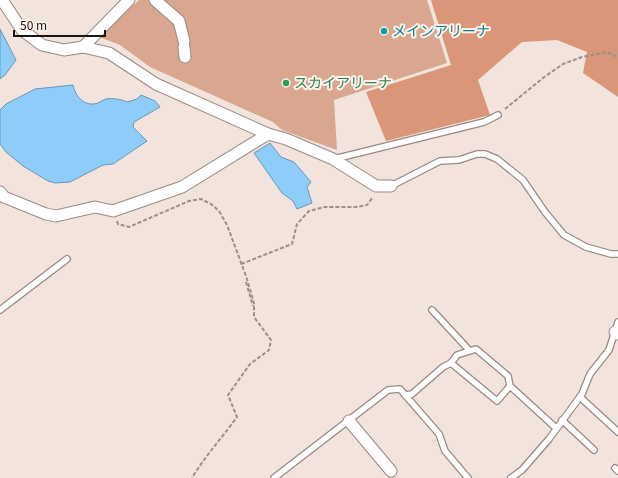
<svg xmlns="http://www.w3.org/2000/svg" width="618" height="478" viewBox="0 0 618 478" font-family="Georgia,'Noto Sans JP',serif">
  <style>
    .green { fill: #d9a790 }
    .forest { fill: #d99678 }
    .water { fill: #8ecdfa; stroke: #6b96b5 }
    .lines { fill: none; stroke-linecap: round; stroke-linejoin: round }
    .lane-casing { stroke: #978a84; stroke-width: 8 }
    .street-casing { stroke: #978a84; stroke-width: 13 }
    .path { stroke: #9a8f8b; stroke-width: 2; stroke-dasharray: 4 2; stroke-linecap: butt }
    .lane { stroke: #fff; stroke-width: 5.5 }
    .street { stroke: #fff; stroke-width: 11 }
    .culture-dot { fill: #0f9aa8; stroke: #fdf1ec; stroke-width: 1.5 }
    .leisure-dot { fill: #2e9e5b; stroke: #fdf1ec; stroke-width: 1.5 }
    .labels { text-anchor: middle; stroke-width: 4; stroke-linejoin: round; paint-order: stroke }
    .culture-label { font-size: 14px; fill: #0d838f; stroke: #fdf1ec; text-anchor: start }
    .leisure-label { font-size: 14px; fill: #27864d; stroke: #fdf1ec; text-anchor: start }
  </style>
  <rect width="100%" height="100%" fill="#f2e3dd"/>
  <path class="green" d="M139 0H427L447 63 334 100 337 150 282 130 273 122 150 67 120 45 99 37Z"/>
  <path class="forest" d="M431 0H618V97L583 73 587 52 557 40 522 42 478 80 490 115 386 141 366 92 451 65Z"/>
  <g class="water">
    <path d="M0 29 16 60 5 75 0 79Z"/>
    <path d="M73 85C75 95 82 105 94 104 98 104 102 100 106 99 114 98 120 99 127 102L137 99 141 95 155 101 160 107 134 122 133 127 147 141 113 164 103 165 70 182 55 183 48 181 23 166 6 152 0 144V110L6 104 35 89Z"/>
    <path d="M270 143 281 157 294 162 311 182 307 187 312 203 297 209 293 201 282 193 254 153Z"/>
  </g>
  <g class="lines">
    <g class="lane-casing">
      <g id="lane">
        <path d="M334 159 484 122 498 115"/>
        <path d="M391 186 440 161 459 160 477 154H485L497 159 523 180 545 212 564 235 586 247 611 254H618"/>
        <path d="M0 310 67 259"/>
        <path d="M432 310 469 350"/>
        <path d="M510 386 497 401 451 363 457 355 476 349 508 376 510 386 556 428"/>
        <path d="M405 395 412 394 443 367 451 363"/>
        <path d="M580 397 618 432"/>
        <path d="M562 420 594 450"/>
        <path d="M615 468 618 471"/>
        <path d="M274 478 388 390 400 389 439 434 445 451 468 478"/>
        <path d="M511 478 522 470 549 439 582 394 590 374 609 350 618 322"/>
      </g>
    </g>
    <g class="street-casing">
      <g id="street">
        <path d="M2 0 22 30 42 45 64 50 83 47 109 53 156 84 268 134 286 139 333 159 376 186H391"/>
        <path d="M155 0 179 21 184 41"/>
        <path d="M83 47 129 0"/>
        <path d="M184 47 185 57"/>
        <path d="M0 192 4 197 46 214 56 216 95 207 113 211 182 187 268 134"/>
        <path d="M615 332 618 334"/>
        <path d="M349 421 391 471"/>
      </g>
    </g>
    <g class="path">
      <path d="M505 109 543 78 563 64 582 57 607 52 618 57"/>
      <path d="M117 221 118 224 129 227 189 201 201 199 211 204 219 211 227 225 246 276 254 303V317L271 340 269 350 250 364 228 395 237 417C222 438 205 456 192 478"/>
      <path d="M241 264 292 244 297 224 309 211 324 207H356L367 205 373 197"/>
      <path d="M246 282 253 306"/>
    </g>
    <use href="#lane" class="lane"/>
    <use href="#street" class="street"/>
  </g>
  <circle class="culture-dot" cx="384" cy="31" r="4"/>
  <circle class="leisure-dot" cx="286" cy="83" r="4"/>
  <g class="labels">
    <g class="culture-label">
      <text x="392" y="36">メインアリーナ</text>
    </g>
    <g class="leisure-label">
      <text x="294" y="88">スカイアリーナ</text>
    </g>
  </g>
  <path d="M14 30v6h91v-6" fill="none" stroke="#1a1513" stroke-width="2"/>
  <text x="20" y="30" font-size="12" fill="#1a1513" stroke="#fdf1ec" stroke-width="3" paint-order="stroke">50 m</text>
</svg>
